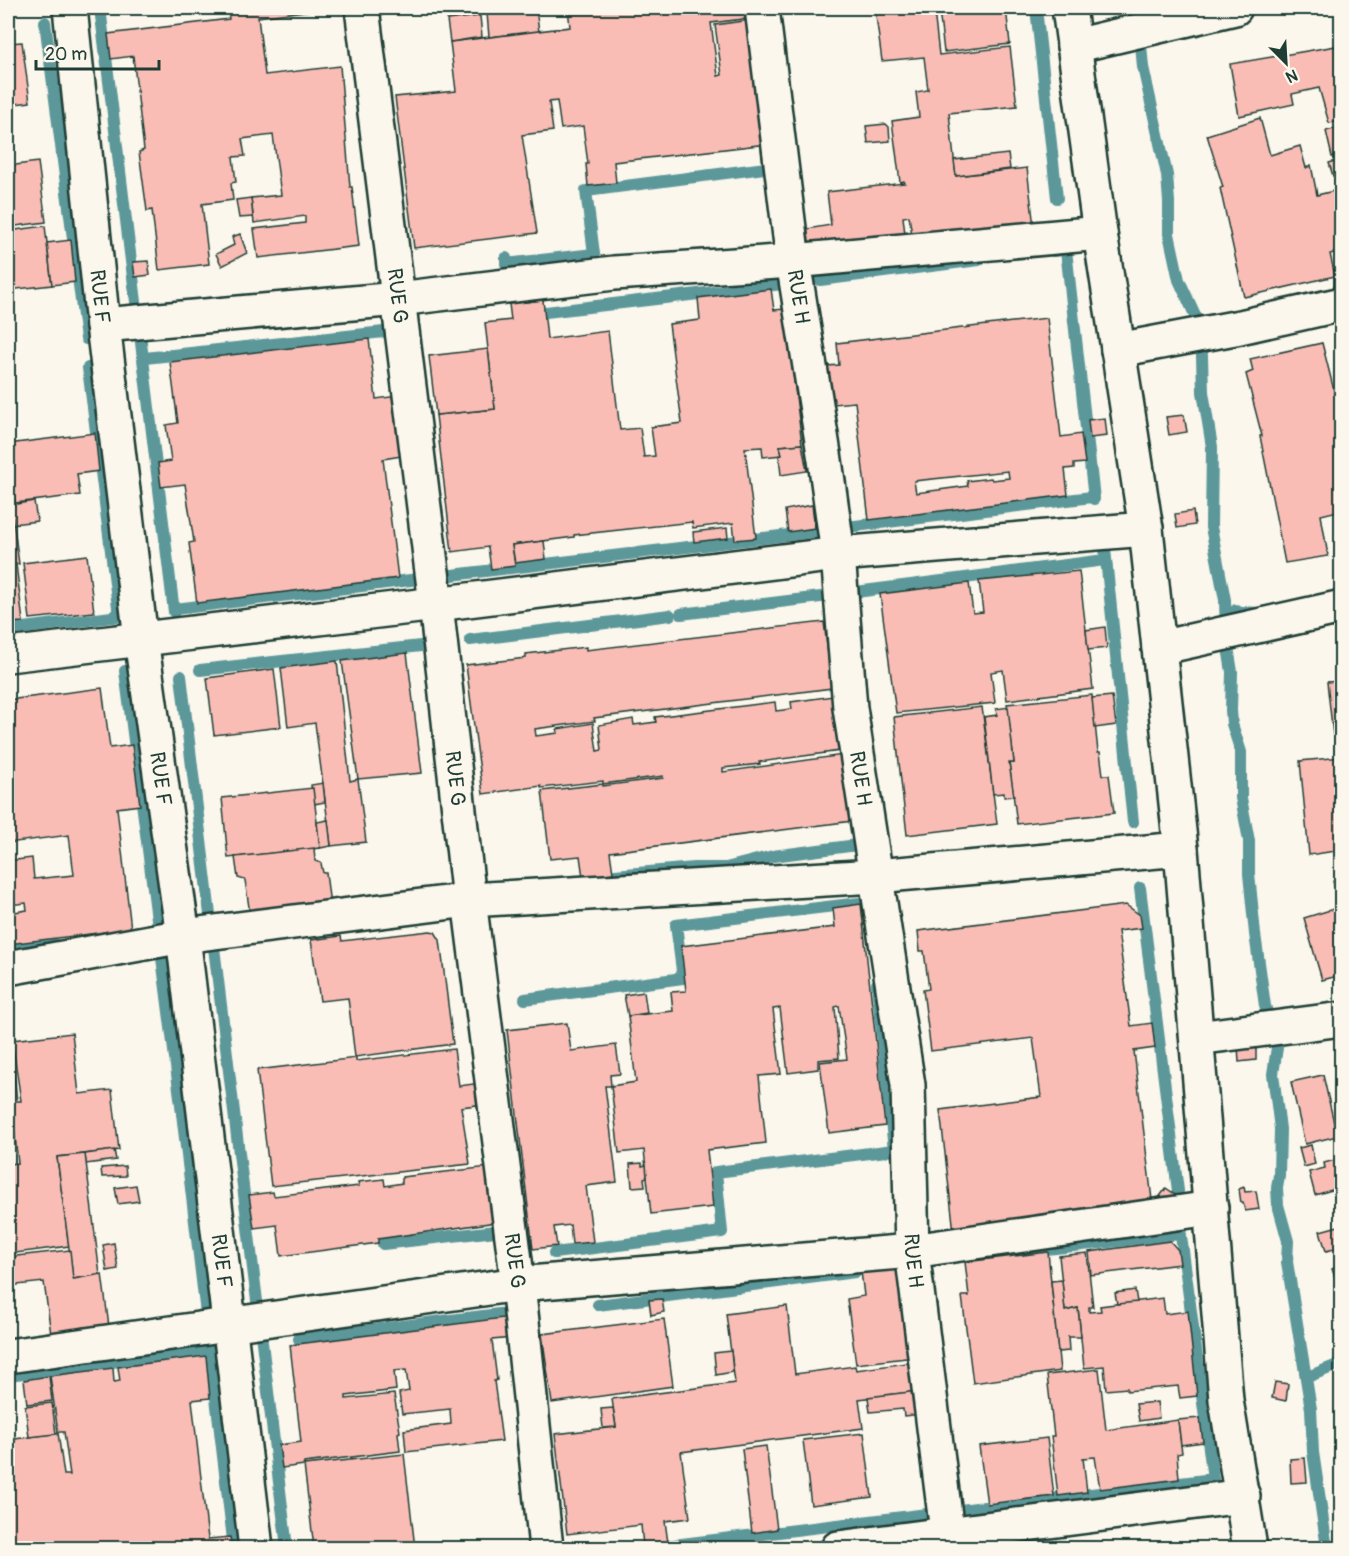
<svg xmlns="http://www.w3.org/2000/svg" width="1349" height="1556" viewBox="0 0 1349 1556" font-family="Pangolin,sans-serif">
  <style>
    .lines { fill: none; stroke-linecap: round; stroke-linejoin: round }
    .stream { stroke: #5b979a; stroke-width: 12 }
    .building { fill: #f9bdb6; stroke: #1f3d34; stroke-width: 1.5; fill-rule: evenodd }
    .minor-casing { stroke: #1f3d34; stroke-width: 38 }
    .minor { stroke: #fbf7ec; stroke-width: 33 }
    .labels { text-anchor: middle; stroke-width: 6; stroke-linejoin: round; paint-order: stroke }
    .street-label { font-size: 21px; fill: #1f3d34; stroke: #fbf7ec }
  </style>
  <rect width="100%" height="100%" fill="#fbf7ec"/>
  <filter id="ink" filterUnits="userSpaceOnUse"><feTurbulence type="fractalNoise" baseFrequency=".0167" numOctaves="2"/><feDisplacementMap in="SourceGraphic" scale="12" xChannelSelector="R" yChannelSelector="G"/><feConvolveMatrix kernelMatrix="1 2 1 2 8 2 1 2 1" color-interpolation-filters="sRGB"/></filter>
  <g filter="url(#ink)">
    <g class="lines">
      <g class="stream">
        <path d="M100 8 174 612"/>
        <path d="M1036 8 1057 198"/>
        <path d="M1143 8 1139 22 1143 67 1167 175 1169 202V234L1179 280 1196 317 1202 356 1203 392 1212 447 1211 527 1225 600 1226 635 1232 672 1231 710 1232 724 1241 752V798L1249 841V874L1255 934 1265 1006 1278 1041 1273 1074 1280 1129 1279 1175 1277 1188 1278 1205 1288 1241 1287 1262 1311 1409 1313 1452 1327 1548"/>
        <path d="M45 22 86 339"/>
        <path d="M1053 251 1066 250 1094 499"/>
        <path d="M506 258V264L594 254 586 191 773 167 772 160"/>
        <path d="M820 280 979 260"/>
        <path d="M546 312 791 283"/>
        <path d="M145 358 393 331 394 338"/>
        <path d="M88 368 119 615"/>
        <path d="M847 527 1092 497"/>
        <path d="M1105 549 1133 822"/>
        <path d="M452 575 822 531"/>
        <path d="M856 592 1105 560"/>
        <path d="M175 609 427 578"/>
        <path d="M1236 610 1241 612 1258 613"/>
        <path d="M681 614 829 596"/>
        <path d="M8 630 120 616"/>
        <path d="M470 640 670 615"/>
        <path d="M200 670 430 645"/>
        <path d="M125 671 181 1105 234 1548"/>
        <path d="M181 676 287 1548"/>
        <path d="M615 875 694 868H726L773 856 857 845"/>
        <path d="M1140 888 1178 1191"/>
        <path d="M8 949 54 944"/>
        <path d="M525 999 683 978 676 925 868 902"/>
        <path d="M383 1244 504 1230"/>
        <path d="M1020 1252 1180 1234"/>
        <path d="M554 1253 722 1232 716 1172 894 1150 877 984"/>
        <path d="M598 1305 855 1272"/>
        <path d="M299 1339 515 1312"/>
        <path d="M8 1375 208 1350"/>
        <path d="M1310 1376 1342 1363"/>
        <path d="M649 1548 1213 1479 1180 1228"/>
      </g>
    </g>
    <g class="building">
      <path d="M228 8H328L258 17 265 75 340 66 350 187H352L359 246 258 258 254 229 305 223V216L254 223 251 198 281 195 273 135 242 139 245 156 233 157 236 182 231 183 233 200 202 204 209 264 159 270 152 210 147 211 139 152 144 150 133 56 111 59 108 34 229 19Z"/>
      <path d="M536 8 539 32 489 37 487 13Z"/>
      <path d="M568 8H751L752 18 711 23 718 76 722 75 715 25 750 20 767 144 614 162 616 183 588 186 586 164H588L583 126 561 129 557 101 549 102 553 131 522 135 537 233 414 248 395 97 456 91 450 42 570 27Z"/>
      <path d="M875 8H1006L1010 44 944 52 939 10 934 11 939 55 1010 47 1017 106 949 113 956 176 1027 168 1034 227 913 241 909 216 903 217 906 242 811 255 807 229 831 225 827 192 905 183 904 181 900 182 892 121 919 117 916 92 928 90 924 57 882 61Z"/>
      <path d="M480 16 482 37 450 42 447 20Z"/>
      <path d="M22 42 30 102 8 105V43Z"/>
      <path d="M1342 45V121L1329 123 1319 88 1292 94 1294 104 1239 116 1230 64Z"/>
      <path d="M1260 118 1270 155 1300 146 1306 168 1311 165 1317 195 1342 189V251L1330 254 1335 276 1244 297 1220 188 1223 187 1207 135Z"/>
      <path d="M886 124 889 127 890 141 868 143 866 126Z"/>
      <path d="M1342 127V154L1332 157 1326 131Z"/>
      <path d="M1008 154 1010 169 956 176 954 160Z"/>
      <path d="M1342 159V174L1333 176 1329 163Z"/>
      <path d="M38 162 46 222 8 227V166Z"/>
      <path d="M251 198 253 217 239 218 236 200Z"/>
      <path d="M45 226 52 285 8 290V231Z"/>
      <path d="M240 234 247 253 222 266 216 254 234 245 232 237Z"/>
      <path d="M71 240 75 282 52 285 47 243Z"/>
      <path d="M148 261 150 275 135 277 133 262Z"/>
      <path d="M771 289 774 310 785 309 802 444 780 446 782 455 763 457 762 447 745 448 756 538 735 540 733 523 693 528 692 522 574 535V537L512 545 515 566 491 569 488 547 452 552 436 415 495 409 485 323 511 320 509 304 543 300 547 339 608 331 620 430 640 428 644 457 655 456 651 427 682 423 669 324 700 320 698 298Z"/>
      <path d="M1047 318 1061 437 1081 434 1085 463 1074 464V468L1065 469 1068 495 869 520 855 402 833 404 828 366 839 365 837 343ZM1008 471 1009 478 992 480 991 478 967 481 968 486 916 493 914 481Z"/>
      <path d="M369 339 376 399 398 396 408 455 383 459 398 578 197 603 189 543 194 542 185 484 161 487 158 463 171 461 166 425 178 423 170 362Z"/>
      <path d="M1322 343 1342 422V510L1321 515 1328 556 1285 563 1260 436H1262L1246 374 1253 371 1250 359Z"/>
      <path d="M488 349 495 409 436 415 429 356Z"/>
      <path d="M1184 415 1187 432 1169 435 1166 417Z"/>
      <path d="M1105 418 1107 436 1090 438 1088 420Z"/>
      <path d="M95 433 99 471 77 474 80 495 15 503 8 444Z"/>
      <path d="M802 444 807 471 781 475 779 456 782 455 780 446Z"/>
      <path d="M8 497 9 505H11L19 564H16L23 622 8 623Z"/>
      <path d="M34 501 37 521 13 524 11 505Z"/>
      <path d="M812 505 815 528 788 532 785 510Z"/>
      <path d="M1193 511 1195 525 1177 528 1175 514Z"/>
      <path d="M727 528 728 538 694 542 693 532Z"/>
      <path d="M544 541 546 559 515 563 512 545Z"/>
      <path d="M87 555 94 612 30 619 23 563Z"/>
      <path d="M1079 571 1093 689 1007 700 1003 670 991 672 995 703 896 713 880 594 969 583 973 613 983 612 979 581Z"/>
      <path d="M824 622 832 688 594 718 595 721 535 729 536 736 558 733 557 729 593 723 597 751 602 750 599 725 633 719 634 725 656 722 655 717 775 702 776 711 792 709 791 702 833 696 840 751 759 762 760 764 723 768V772L843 755 852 821 610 852 613 873 583 877 580 856 550 859 542 791 603 784V781L541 788V786L483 794 466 665 526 658V654L586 647V650ZM663 776V778L603 786V784Z"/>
      <path d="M1105 627 1107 648 1088 650 1086 630Z"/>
      <path d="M407 653 422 773 358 779 342 661Z"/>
      <path d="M337 661 350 781 358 779 366 842 331 846 315 723 288 727 281 668Z"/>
      <path d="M274 669 281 727 214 735 207 678Z"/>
      <path d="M1342 681V735H1333L1327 682Z"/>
      <path d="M102 688 110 748 132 745 140 805 117 808 131 929 8 944V913L27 910 26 903 8 905V861L32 858 34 879 74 875 69 835 8 843V700Z"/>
      <path d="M1092 695 1098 752H1100L1103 775H1109L1114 813 1017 824 1009 763H1014L1007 704Z"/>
      <path d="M1112 696 1116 725 1095 728 1092 698Z"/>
      <path d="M982 707 997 824 907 835 894 717Z"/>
      <path d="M1008 707 1014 763H1009L1014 796 1004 797V793L993 794 984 717 997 715 996 709Z"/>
      <path d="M1342 757V850L1309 855 1300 761Z"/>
      <path d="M323 783 325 802 314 804 311 785Z"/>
      <path d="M313 788 320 848 228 858 222 798Z"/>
      <path d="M328 820 331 846 320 848 317 822Z"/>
      <path d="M314 848 315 861 321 863 323 873H326L330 905 250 914 245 880 238 878 235 857Z"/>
      <path d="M1342 879V907H1340L1333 881Z"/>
      <path d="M861 904 885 1126 829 1133 820 1062 847 1059 839 1006 835 1007 839 1058 818 1060V1069L788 1073 780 1008 773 1009 781 1074 759 1076 766 1143 707 1150 713 1207 651 1214 644 1150 619 1153 611 1086 636 1082 628 1016 673 1011 671 992 686 991 681 946 835 927 833 908Z"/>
      <path d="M1126 905 1140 915 1142 928 1118 931 1131 1026 1152 1023 1155 1048 1134 1051 1153 1208 954 1232 940 1110 1041 1097 1033 1038 931 1051 923 990 929 989 924 951H920L918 931Z"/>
      <path d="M1340 907 1342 975 1322 980 1304 918Z"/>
      <path d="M430 931 435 932 440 940 453 1044 355 1057 348 998 320 1001 311 940 341 936 342 941Z"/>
      <path d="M644 992 647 1013 628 1016 624 995Z"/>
      <path d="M567 1023 571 1051 616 1045 620 1074 610 1075 611 1086H605L617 1182 586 1186 593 1242 572 1244 570 1225 554 1227 557 1246 533 1249 507 1030Z"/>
      <path d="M72 1033 79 1094 112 1090 119 1150 57 1157 69 1246 8 1254V1164L18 1163 11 1102 8 1103V1041L10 1040 17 1101H21L12 1040Z"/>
      <path d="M1256 1045V1060L1239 1062 1238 1046Z"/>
      <path d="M454 1049 459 1086 481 1083 484 1104 461 1107 470 1164 271 1186 257 1070 356 1058V1061Z"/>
      <path d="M1323 1075 1337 1136 1305 1144 1291 1082Z"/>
      <path d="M1311 1145 1315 1164 1304 1167 1299 1148Z"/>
      <path d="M114 1150 116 1160 86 1164 85 1154Z"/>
      <path d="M85 1154 100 1275 73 1279 57 1157Z"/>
      <path d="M1342 1158V1187L1315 1195 1309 1172 1325 1168 1324 1163Z"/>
      <path d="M642 1163V1166L646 1165 647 1177 644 1178 645 1186 632 1187 630 1164Z"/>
      <path d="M125 1166 126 1176 102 1177 101 1168Z"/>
      <path d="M489 1167 496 1222 378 1239V1243L281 1256 277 1225 254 1228 249 1195 273 1192 274 1196 359 1186 358 1182 384 1179 385 1186 402 1183V1177Z"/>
      <path d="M136 1185 139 1201 118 1204 115 1188Z"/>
      <path d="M1244 1187 1245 1192 1256 1191 1259 1209 1245 1211 1243 1203H1241L1239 1189Z"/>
      <path d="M1166 1188 1176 1195 1165 1210 1155 1203Z"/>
      <path d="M1342 1225V1247L1326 1251 1320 1231Z"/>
      <path d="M1170 1241 1178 1250 1180 1264 1091 1275 1089 1252Z"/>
      <path d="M114 1243 118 1269 107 1271 103 1245Z"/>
      <path d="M70 1250 73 1279 102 1274 110 1334 52 1342 44 1282 8 1286V1257Z"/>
      <path d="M1048 1252 1060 1371 973 1383 962 1296H969L965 1262Z"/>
      <path d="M1087 1253 1093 1307H1089V1312L1101 1311 1100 1306 1163 1298 1165 1314 1188 1311 1197 1396 1180 1398 1178 1386 1127 1391V1388L1106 1390 1104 1366 1084 1368 1078 1308 1065 1311 1059 1256Z"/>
      <path d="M1342 1265V1297L1332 1269Z"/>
      <path d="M904 1266 914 1357 856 1364 847 1299 864 1296 861 1271Z"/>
      <path d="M1062 1280 1065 1311 1078 1308 1081 1337H1068L1069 1351 1058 1352 1051 1281Z"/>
      <path d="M1135 1290 1137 1302 1117 1304 1115 1293Z"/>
      <path d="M662 1299 664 1312 651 1315 649 1300Z"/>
      <path d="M787 1306 795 1374 855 1366 856 1370 914 1362 918 1391 859 1399 863 1428 681 1452 690 1518 665 1521 668 1543 643 1546 641 1525 567 1534 555 1434 616 1427 612 1399 735 1383 726 1314Z"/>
      <path d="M511 1317 513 1338 492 1340 497 1380 494 1381 502 1441 406 1452 404 1430 451 1424 450 1409 402 1414 399 1393 409 1391 406 1370 394 1371 396 1390 346 1396V1399L394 1394 400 1432 398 1433 400 1451 304 1463V1465L282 1468 279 1445 301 1442 290 1345Z"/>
      <path d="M664 1319 673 1386 552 1403 542 1334Z"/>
      <path d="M731 1351 733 1372 716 1375 714 1353Z"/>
      <path d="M206 1356 210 1398 192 1400 208 1539 230 1537 232 1548H8V1440L58 1433 64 1475H70L64 1432H58L50 1376 113 1368 114 1382 120 1381 118 1367Z"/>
      <path d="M1099 1369 1106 1430 1178 1420 1182 1453 1177 1454 1179 1479 1100 1489 1095 1457 1083 1458 1087 1492 1058 1496 1051 1436H1054L1047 1375Z"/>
      <path d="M49 1376 52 1401 27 1404 24 1380Z"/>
      <path d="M1275 1382 1288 1384 1286 1401 1272 1398Z"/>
      <path d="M918 1391 921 1414 904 1416 903 1409 870 1412 868 1397Z"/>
      <path d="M1157 1402 1159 1418 1139 1421 1136 1404Z"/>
      <path d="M52 1403 56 1434 29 1437 25 1406Z"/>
      <path d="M613 1408 616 1427 603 1428 601 1409Z"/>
      <path d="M1200 1418 1203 1442 1181 1445 1178 1420Z"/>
      <path d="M864 1433 872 1497 811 1505 803 1440Z"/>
      <path d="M1047 1438 1054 1496 987 1504 979 1446Z"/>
      <path d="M766 1446 777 1529 752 1533 742 1449Z"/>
      <path d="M404 1454 415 1548H314L304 1465Z"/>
      <path d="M1305 1458 1307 1482 1291 1483 1290 1459Z"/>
      <path d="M1195 1541 1196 1548H1137Z"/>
    </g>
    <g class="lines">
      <g class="minor-casing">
        <g id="minor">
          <path id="s1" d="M70 8 103 325 141 639 183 936 256 1548"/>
          <path id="s2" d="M362 8 436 604 469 900 518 1284 546 1548"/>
          <path id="s3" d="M762 8 793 261 825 460 838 554 850 708 908 1085 912 1251 949 1548"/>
          <path d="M1069 8 1100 233 1146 529 1181 849 1226 1400 1250 1548"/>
          <path d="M1074 46 1235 8"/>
          <path d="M103 325 398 299 614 273 793 261 1100 233"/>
          <path d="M1118 350 1240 327 1342 304"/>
          <path d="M1159 648 1342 607"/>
          <path d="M8 655 436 604 838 554 1146 529"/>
          <path d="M8 968 183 936 469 900 876 876 1181 849"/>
          <path d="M1197 1038 1342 1019"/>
          <path d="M8 1356 518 1284 912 1251 1211 1208"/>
          <path d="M838 1548 1243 1496"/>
        </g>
      </g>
      <use href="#minor" class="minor"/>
    </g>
  </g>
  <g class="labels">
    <g class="street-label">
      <text dy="7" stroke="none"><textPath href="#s2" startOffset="290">RUE G</textPath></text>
      <text dy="7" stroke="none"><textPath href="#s1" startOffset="290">RUE F</textPath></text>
      <text dy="7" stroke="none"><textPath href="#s3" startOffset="291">RUE H</textPath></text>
      <text dy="7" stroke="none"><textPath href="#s1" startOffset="776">RUE F</textPath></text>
      <text dy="7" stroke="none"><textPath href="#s2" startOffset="776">RUE G</textPath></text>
      <text dy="7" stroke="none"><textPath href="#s3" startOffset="777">RUE H</textPath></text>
      <text dy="7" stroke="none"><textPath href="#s1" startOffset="1262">RUE F</textPath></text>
      <text dy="7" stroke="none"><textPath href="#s2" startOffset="1262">RUE G</textPath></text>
      <text dy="7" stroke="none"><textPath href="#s3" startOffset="1263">RUE H</textPath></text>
    </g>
  </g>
  <rect width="1349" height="1556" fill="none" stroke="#fbf7ec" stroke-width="30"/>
  <rect x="15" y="15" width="1319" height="1526" fill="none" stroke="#1f3d34" stroke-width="2" filter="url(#ink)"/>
  <g transform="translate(1286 63) rotate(156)" stroke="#fbf7ec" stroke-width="4.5" paint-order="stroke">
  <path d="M0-4.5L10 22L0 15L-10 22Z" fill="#1f3d34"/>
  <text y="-9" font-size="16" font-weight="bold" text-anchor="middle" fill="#1f3d34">N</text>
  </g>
  <path d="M36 60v9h123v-9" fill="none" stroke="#1f3d34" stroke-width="3"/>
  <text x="45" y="60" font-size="18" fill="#1f3d34" stroke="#fbf7ec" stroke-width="4.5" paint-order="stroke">20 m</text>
</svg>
